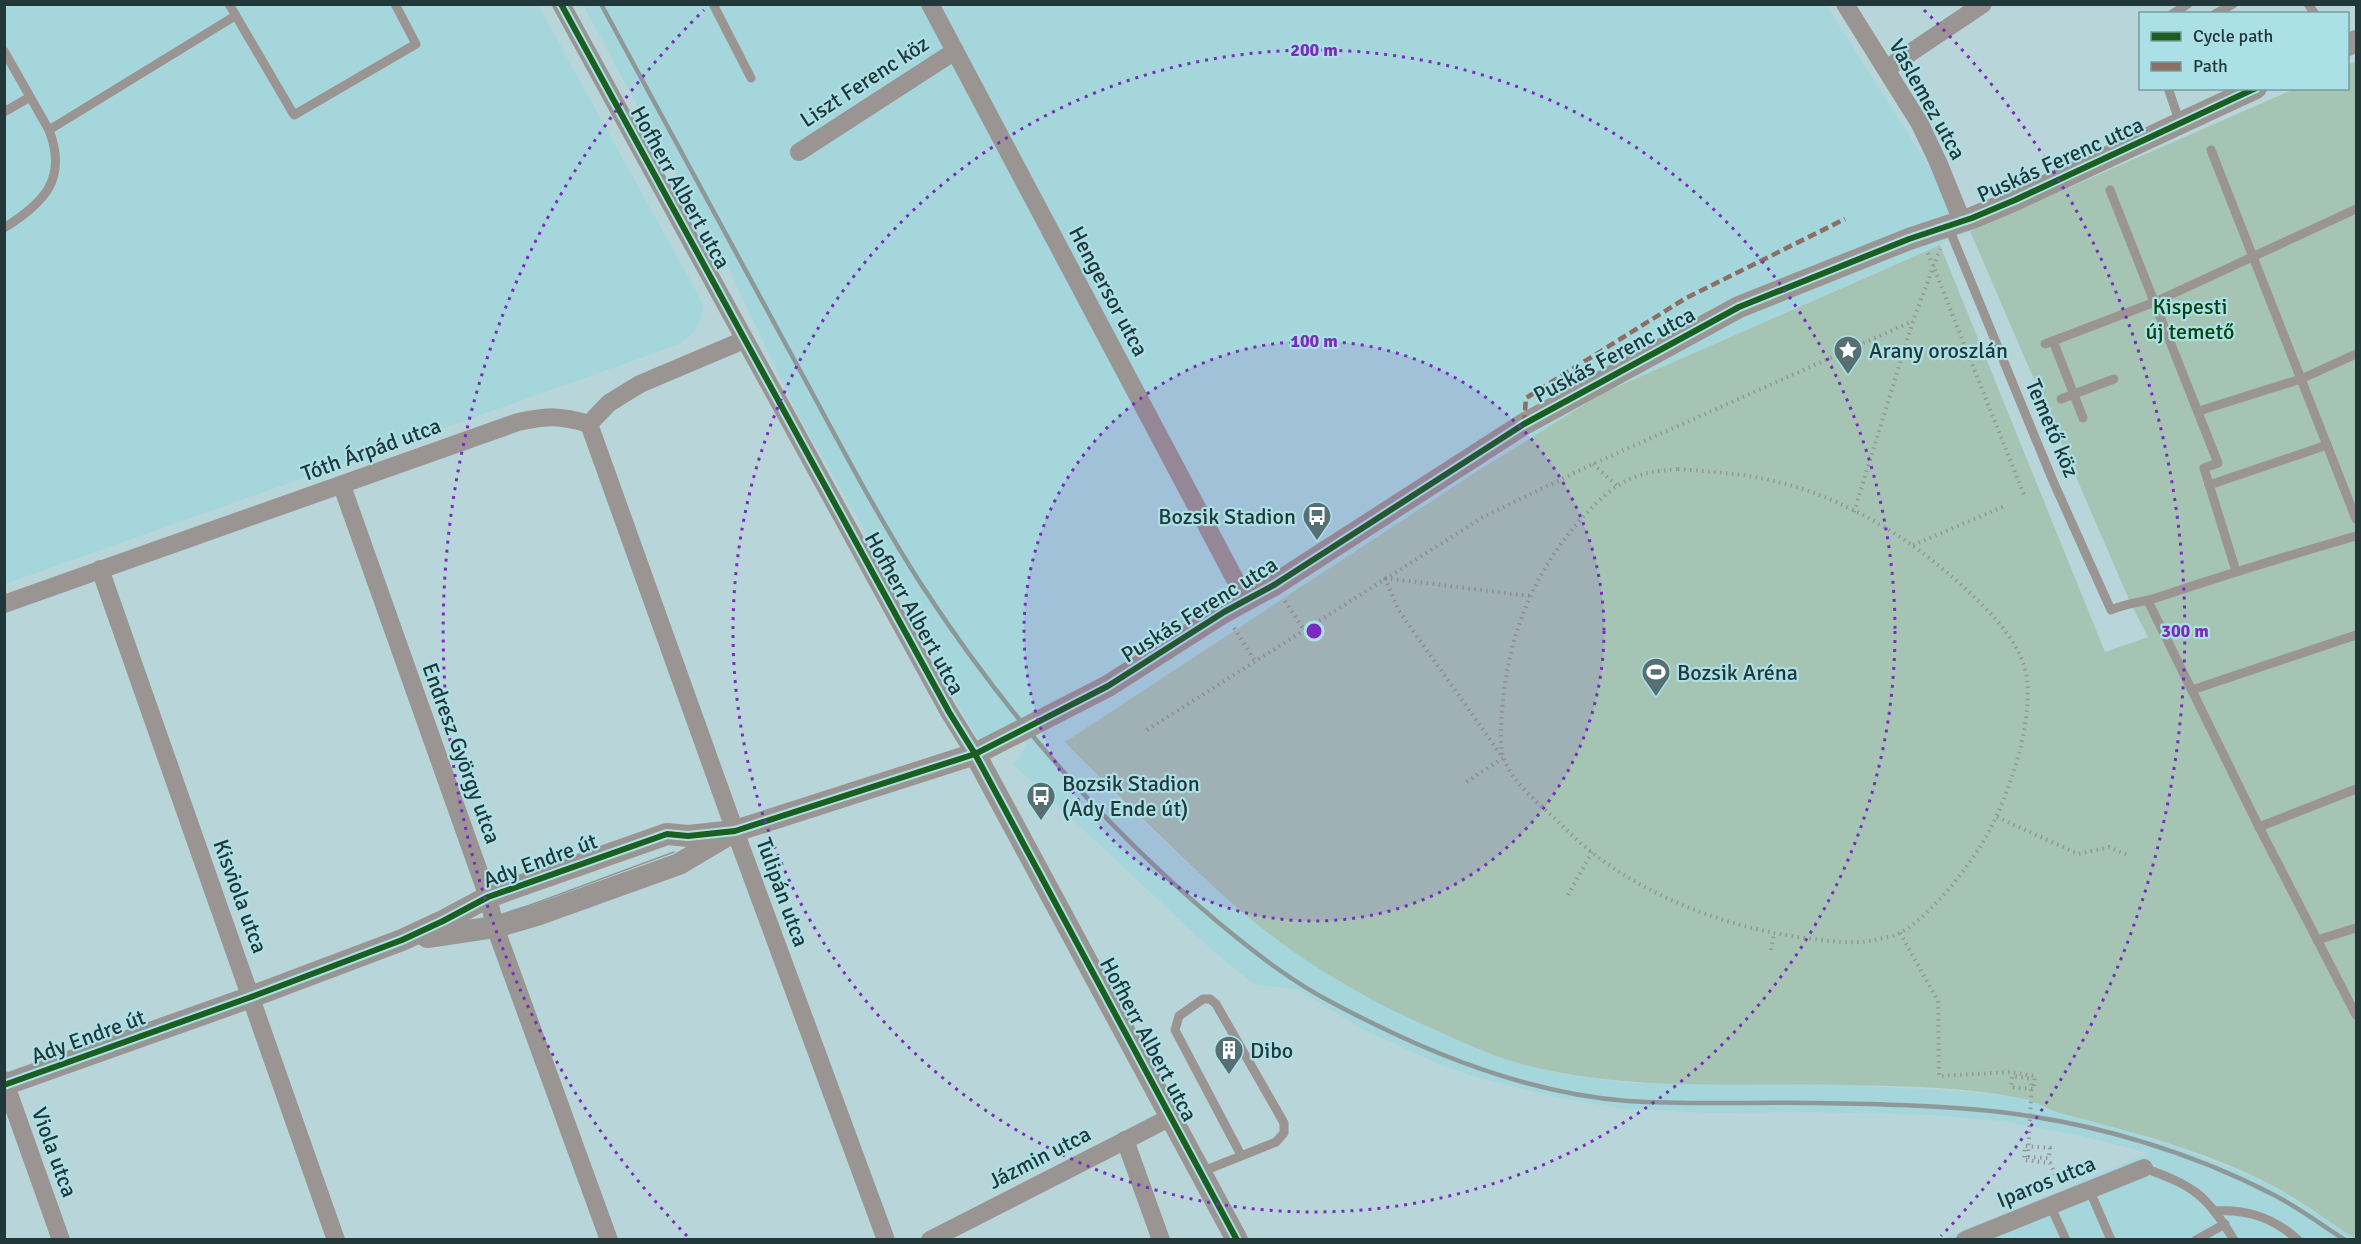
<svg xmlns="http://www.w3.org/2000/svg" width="2361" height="1244" viewBox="0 0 2361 1244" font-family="Signika,sans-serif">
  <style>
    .built { fill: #a5d6db }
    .green { fill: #a5c4b4 }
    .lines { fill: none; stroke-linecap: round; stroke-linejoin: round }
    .path { stroke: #949798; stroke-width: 4; stroke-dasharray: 1.5 4.5; stroke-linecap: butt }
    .service { stroke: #9a9593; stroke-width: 9 }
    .minor { stroke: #9a9593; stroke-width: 18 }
    .tertiary { stroke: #9a9593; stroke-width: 22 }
    .tram { stroke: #8e9898; stroke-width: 1.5 }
    .rail { stroke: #8e9898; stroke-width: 4.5 }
    .path-bridge { stroke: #949798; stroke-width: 4; stroke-dasharray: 1.5 4.5; stroke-linecap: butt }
    .quiet { stroke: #8d6e63; stroke-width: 4.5; stroke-dasharray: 9 4.5; stroke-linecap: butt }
    .cycleway-casing { stroke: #abe1e6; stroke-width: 10 }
    .cycleway { stroke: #1b5e20; stroke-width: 6 }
    .ring { fill: none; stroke: #7b2cbf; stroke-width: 3; stroke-dasharray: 3 6 }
    .labels { text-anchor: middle; stroke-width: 4.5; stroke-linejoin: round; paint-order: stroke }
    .street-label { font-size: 22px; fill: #22373a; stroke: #abe1e6 }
    .park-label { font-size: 22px; fill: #05430e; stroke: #abe1e6 }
    .poi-label { font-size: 22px; fill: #22373a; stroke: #abe1e6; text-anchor: start }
    .centre { fill: #7b2cbf; stroke: #abe1e6; stroke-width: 3 }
    .ring-label { font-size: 18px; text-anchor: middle; font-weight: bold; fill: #7b2cbf; stroke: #abe1e6; stroke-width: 4.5; stroke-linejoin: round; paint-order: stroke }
  </style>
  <rect width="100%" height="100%" fill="#b8d6d9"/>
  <g class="built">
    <path d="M4 5H538L703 304 701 319 694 332 680 344 5 584Z"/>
    <path d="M583 5H1826L1970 231 1603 393 1065 742 1109 789 1186 862 1253 921 1283 944 1341 983 1377 1002 1484 1052 1563 1074 1627 1083 1847 1085 1972 1092 2025 1098 2055 1111 2116 1127 2170 1145 2247 1174 2283 1192 2356 1239H1943L2149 1153 2082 1136 2001 1121 1933 1115 1805 1112 1713 1113 1623 1109 1554 1097 1473 1076 1441 1065 1362 1029 1297 989 1255 985 1214 952 1014 765 1027 744 1014 731 981 744 937 669 929 640 800 419 707 224 662 151Z"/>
  </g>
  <path class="green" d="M2356 61V1239C2332 1224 2309 1206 2284 1192 2216 1153 2136 1133 2060 1113 2046 1109 2034 1100 2020 1098 1964 1087 1904 1086 1848 1085 1737 1082 1626 1093 1518 1063 1490 1055 1464 1043 1438 1031 1372 1003 1308 966 1253 921 1215 890 1182 856 1147 823 1119 796 1091 770 1065 742L1476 472 1603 393 1940 245 2105 652 2148 637 2130 602 1970 231 2294 89 2348 88V65Z"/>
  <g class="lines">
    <g class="path">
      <path d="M1928 253 2024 495"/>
      <path d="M1593 464 1617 486"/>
      <path d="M1678 469C1715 472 1751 474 1786 484 1856 503 1921 546 1972 595 1996 618 2022 645 2027 679 2033 728 2005 809 1978 850 1961 876 1926 920 1898 934 1891 937 1882 938 1875 940 1852 945 1829 941 1805 938 1729 928 1651 899 1590 851 1576 840 1563 826 1550 814 1534 799 1513 782 1505 761 1499 748 1501 728 1502 714 1506 640 1533 571 1584 516 1594 505 1606 493 1619 485 1638 473 1656 471 1678 469Z"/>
      <path d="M1854 512 1913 321 1940 249"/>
      <path d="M1913 545 2005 506"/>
      <path d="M1385 578 1399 611 1503 758 1463 784"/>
      <path d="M1385 578 1530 596"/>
      <path d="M1285 601 1304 630"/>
      <path d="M1234 628 1255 661"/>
      <path d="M1147 730 1483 517 1593 464 1913 321"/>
      <path d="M1997 817 2078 854 2109 847 2129 856"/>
      <path d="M1568 895 1592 852"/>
      <path d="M1900 933 1938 1001 1939 1076 2011 1072 2035 1076 2034 1089 2011 1087 2012 1076 2032 1079"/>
      <path d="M1771 950 1774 933"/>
      <path d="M2028 1157 2049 1158 2050 1148 2025 1146 2024 1160 2050 1163 2059 1183"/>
    </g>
    <g class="service">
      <path d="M229 4 294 115 416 44 395 4"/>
      <path d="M713 4 751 78"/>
      <path d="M2308 4 2315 14"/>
      <path d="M2172 14 2188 4"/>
      <path d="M2215 14 2233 4"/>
      <path d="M4 51 49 130 235 16"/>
      <path d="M2168 88 2180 123"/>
      <path d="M4 112 30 97"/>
      <path d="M2211 150 2356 519"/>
      <path d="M2110 190 2218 463 2204 468 2236 571"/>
      <path d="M1948 226 2053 481 2111 610C2129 602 2142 603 2159 597 2225 575 2290 555 2356 536"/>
      <path d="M4 228C44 203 68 179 49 130"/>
      <path d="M2053 341 2083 418"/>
      <path d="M2045 344 2155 302 2356 209"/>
      <path d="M2061 399 2114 379"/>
      <path d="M2199 411 2301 379 2356 354"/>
      <path d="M2209 485 2327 445"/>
      <path d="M2148 601 2259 827 2356 1015"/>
      <path d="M2192 690 2356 635"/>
      <path d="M2259 827 2356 789"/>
      <path d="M2317 940 2356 928"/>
      <path d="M2144 1168C2194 1186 2207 1195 2234 1240"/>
      <path d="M1201 1172 1276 1142 1284 1133V1123L1216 1004 1210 999H1203L1179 1016 1175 1030 1241 1155"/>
      <path d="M2089 1189 2111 1240"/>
      <path d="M2050 1205 2066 1240"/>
      <path d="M2216 1211C2248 1209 2274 1218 2298 1240"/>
      <path d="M2196 1240 2225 1224"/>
    </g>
    <g class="minor">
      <path d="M561 4 949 712 975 754"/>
      <path d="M930 4 1246 600"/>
      <path d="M1845 4 1920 124 1938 162 1962 221"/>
      <path d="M1886 69 1983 4"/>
      <path d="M799 152 955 51"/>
      <path d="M589 424 735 831 886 1240"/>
      <path d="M589 424 609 403 640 384 744 340"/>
      <path d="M342 486 488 897 495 927 609 1240"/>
      <path d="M100 569 336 1240"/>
      <path d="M4 604 518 422C548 416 559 415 589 424"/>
      <path d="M4 1080 61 1240"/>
      <path d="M1125 1140 1161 1240"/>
      <path d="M930 1240 1171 1117"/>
      <path d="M1965 1240 2144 1168"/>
    </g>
    <g class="tertiary">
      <path d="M2348 45 2356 41"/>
      <path d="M975 754 1237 1240"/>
      <path d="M427 937 495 927 537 915 679 864 726 836"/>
      <path d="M4 1085 251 997 402 940 443 921 488 897 667 834 688 836 735 831 975 754 1108 686 1224 612 1274 585 1524 424 1739 307 1909 239 1972 218 2015 200 2256 88"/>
    </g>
    <g class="tram">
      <path d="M4 1079 400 935 430 930"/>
      <path d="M4 1090 254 1003 404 946 533 904 674 852"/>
    </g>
    <path class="rail" d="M601 4C662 117 723 229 784 341 829 423 871 506 921 584 1003 710 1104 827 1219 923 1254 952 1292 982 1333 1003 1353 1014 1374 1024 1395 1034 1468 1068 1548 1095 1628 1101 1690 1105 1752 1102 1814 1103 1876 1104 1938 1105 2000 1112 2094 1123 2192 1152 2276 1196 2300 1209 2322 1225 2345 1240"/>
    <path class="path-bridge" d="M2028 1157 2032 1079"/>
    <path class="quiet" d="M1524 424 1526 398 1686 298 1845 219"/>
    <g class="cycleway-casing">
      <g id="cycleway">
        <path d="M561 4 949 712 975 754 1237 1240"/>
        <path d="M4 1085 251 997 402 940 443 921 488 897 667 834 688 836 735 831 975 754 1108 686 1224 612 1274 585 1524 424 1739 307 1909 239 1972 218 2015 200 2256 88"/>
      </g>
    </g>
    <use href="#cycleway" class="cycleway"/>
  </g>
  <circle cx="1314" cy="631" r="290" fill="#7b2cbf" fill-opacity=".12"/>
  <g class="ring">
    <circle cx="1314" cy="631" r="290"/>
    <circle cx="1314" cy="631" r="581"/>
    <path d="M687 1236A871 871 0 0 1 704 10M1924 10A871 871 0 0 1 1941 1236"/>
  </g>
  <defs>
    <g id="sight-pin" transform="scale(1.5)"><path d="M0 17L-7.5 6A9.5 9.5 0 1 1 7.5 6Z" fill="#566f72" stroke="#abe1e6"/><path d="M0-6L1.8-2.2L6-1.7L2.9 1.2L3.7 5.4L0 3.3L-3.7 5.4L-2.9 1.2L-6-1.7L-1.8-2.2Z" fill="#fff"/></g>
    <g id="bus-pin" transform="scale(1.5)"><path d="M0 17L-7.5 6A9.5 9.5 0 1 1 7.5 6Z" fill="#566f72" stroke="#abe1e6"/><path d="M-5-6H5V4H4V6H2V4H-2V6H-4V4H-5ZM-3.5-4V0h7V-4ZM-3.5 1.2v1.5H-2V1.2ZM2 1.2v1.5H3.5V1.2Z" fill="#fff"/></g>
    <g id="stadium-pin" transform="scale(1.5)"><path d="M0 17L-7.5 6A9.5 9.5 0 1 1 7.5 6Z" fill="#566f72" stroke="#abe1e6"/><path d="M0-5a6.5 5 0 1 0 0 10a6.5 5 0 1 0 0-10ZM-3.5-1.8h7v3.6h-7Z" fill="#fff"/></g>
    <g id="building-pin" transform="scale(1.5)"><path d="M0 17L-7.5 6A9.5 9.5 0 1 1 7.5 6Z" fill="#566f72" stroke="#abe1e6"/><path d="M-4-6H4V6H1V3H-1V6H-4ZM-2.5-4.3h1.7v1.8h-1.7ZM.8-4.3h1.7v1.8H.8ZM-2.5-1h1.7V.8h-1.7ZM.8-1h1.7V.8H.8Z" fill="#fff"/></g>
  </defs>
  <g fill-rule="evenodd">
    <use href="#sight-pin" x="1848" y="350"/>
    <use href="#bus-pin" x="1317" y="516"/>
    <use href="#stadium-pin" x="1656" y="672"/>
    <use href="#bus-pin" x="1041" y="796"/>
    <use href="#building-pin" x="1229" y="1050"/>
  </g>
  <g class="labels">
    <g class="street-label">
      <text transform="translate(864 81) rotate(-33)" y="8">Liszt Ferenc köz</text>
      <text transform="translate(1928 99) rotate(61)" y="8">Vaslemez utca</text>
      <text transform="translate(2060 159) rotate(-24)" y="8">Puskás Ferenc utca</text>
      <text transform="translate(681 187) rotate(61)" y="8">Hofherr Albert utca</text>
      <text transform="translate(1109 291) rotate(62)" y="8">Hengersor utca</text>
      <text transform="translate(1614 354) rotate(-28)" y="8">Puskás Ferenc utca</text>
      <text transform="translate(2053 428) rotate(67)" y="8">Temető köz</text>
      <text transform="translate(371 449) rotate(-20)" y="8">Tóth Árpád utca</text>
      <text transform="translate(1199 609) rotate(-32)" y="8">Puskás Ferenc utca</text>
      <text transform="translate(915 613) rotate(61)" y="8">Hofherr Albert utca</text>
      <text transform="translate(462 753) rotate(70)" y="8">Endresz György utca</text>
      <text transform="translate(540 860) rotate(-20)" y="8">Ady Endre út</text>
      <text transform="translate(783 892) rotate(70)" y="8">Tulipán utca</text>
      <text transform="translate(241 896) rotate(70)" y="8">Kisviola utca</text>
      <text transform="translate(88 1036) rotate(-20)" y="8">Ady Endre út</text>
      <text transform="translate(1149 1039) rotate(62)" y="8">Hofherr Albert utca</text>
      <text transform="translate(55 1152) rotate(70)" y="8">Viola utca</text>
      <text transform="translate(1039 1157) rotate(-27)" y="8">Jázmin utca</text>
      <text transform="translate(2046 1181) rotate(-22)" y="8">Iparos utca</text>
    </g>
    <g class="park-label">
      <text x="2190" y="314">Kispesti<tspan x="2190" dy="25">új temető</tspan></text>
    </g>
    <g class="poi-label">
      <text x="1869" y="358">Arany oroszlán</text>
      <text x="1296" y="524" text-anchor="end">Bozsik Stadion</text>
      <text x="1677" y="680">Bozsik Aréna</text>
      <text x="1062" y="791">Bozsik Stadion<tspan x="1062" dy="25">(Ady Ende út)</tspan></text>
      <text x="1250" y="1058">Dibo</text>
    </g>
  </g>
  <circle cx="1314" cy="631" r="9" class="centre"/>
  <g class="ring-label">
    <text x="1314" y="56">200 m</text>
    <text x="1314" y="347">100 m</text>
    <text x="2185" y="637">300 m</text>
  </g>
  <rect width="2361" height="1244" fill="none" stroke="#22373a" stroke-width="12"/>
  <rect x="2139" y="12" width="210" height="78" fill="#abe1e6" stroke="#749da1" stroke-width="1.5"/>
  <rect x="2151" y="32" width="30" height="9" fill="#1b5e20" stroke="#749da1" stroke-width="1.5"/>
  <text x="2193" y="42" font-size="18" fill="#22373a">Cycle path</text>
  <rect x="2151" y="62" width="30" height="9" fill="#8d6e63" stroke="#749da1" stroke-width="1.5"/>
  <text x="2193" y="72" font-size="18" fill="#22373a">Path</text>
</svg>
